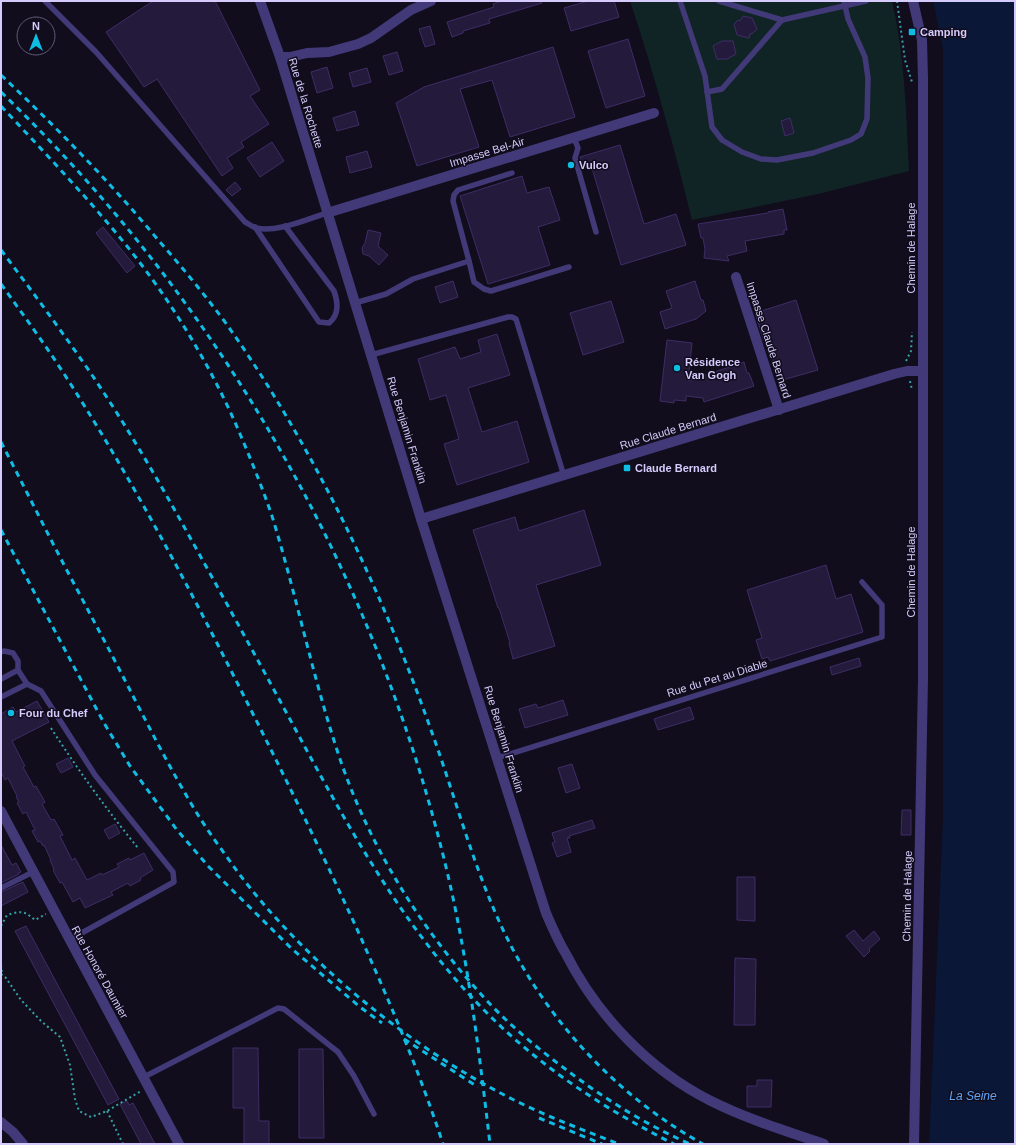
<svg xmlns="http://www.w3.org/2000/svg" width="1016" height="1145" viewBox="0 0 1016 1145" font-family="Helvetica,sans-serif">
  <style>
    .green { fill: #102426 }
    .water { fill: #0b1736 }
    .building { fill: #241a3c; stroke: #3e2d66 }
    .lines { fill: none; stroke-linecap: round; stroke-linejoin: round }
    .path { stroke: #34a3a6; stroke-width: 2; stroke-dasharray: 2 3; stroke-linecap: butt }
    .lane { stroke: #423a78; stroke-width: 5.5 }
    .street { stroke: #423a78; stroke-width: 10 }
    .rail { stroke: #0fbce4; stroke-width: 3; stroke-dasharray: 6 5; stroke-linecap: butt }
    .poi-dot { fill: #0fbce4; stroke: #110d1c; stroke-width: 1.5 }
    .labels { text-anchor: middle; stroke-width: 3; stroke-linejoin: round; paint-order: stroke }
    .poi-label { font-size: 11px; font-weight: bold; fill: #d5cbfc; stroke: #110d1c; text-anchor: start }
    .street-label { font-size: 11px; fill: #d5cbfc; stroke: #110d1c }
    .water-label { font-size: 12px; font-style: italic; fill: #60a3f5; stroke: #110d1c }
  </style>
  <rect width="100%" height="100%" fill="#110d1c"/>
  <path class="green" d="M630 1H892C905 56 906 114 909 171L818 194 692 220C674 147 654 73 630 1Z"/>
  <path class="water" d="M933 1H1015V1144H929L943 819V49Z"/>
  <g class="building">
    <path d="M153 1H215L260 90 250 96 269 124 241 142 244 147 227 158 233 168 222 176 157 79 144 87 106 32Z"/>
    <path d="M502 1H541L542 3 489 19 490 23 463 31V33L452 37 447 22 494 7 493 4Z"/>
    <path d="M588 1H614L619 17 571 31 564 8Z"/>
    <path d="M743 16 752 18 757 29 753 33 750 34 749 38 737 35 734 24 738 20 740 21Z"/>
    <path d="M430 26 435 44 425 47 419 29Z"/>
    <path d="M628 39 645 96 606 108 588 51Z"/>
    <path d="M722 41H733L736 54 727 59H717L713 46Z"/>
    <path d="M553 47 575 117 510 137 492 80 460 89 479 147 417 166 396 103 424 87Z"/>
    <path d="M397 52 403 71 389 75 383 56Z"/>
    <path d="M327 67 333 88 317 93 311 72Z"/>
    <path d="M367 68 371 82 353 87 349 73Z"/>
    <path d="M355 111 359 125 337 131 333 118Z"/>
    <path d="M790 118 794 133 785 136 781 121Z"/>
    <path d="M272 142 284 161 260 177 247 158Z"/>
    <path d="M620 145 644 224 676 214 686 245 621 265 591 165 583 168 580 157Z"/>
    <path d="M367 151 372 167 350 173 346 157Z"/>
    <path d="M522 176 527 193 549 187 560 220 538 227 550 265 488 284 460 196Z"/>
    <path d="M235 182 241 189 232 196 226 190Z"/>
    <path d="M783 209 787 230H784V234L745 241 747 251 727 256 729 261 704 258 705 249 703 238H701L698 224 768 213V212Z"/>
    <path d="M103 227 135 266 127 273 96 233Z"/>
    <path d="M368 230 381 233 378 246 388 255 379 265 369 256 363 254 362 248 365 243Z"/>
    <path d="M453 281 458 297 440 303 435 287Z"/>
    <path d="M695 281 701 300H703L706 311 696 319 665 329 660 312 672 308 666 291Z"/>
    <path d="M796 300 818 370 779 381 767 340 764 341 755 313Z"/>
    <path d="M611 301 624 342 583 355 570 313Z"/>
    <path d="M497 334 510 375 468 388 482 432 517 421 529 462 457 485 444 444 459 439 446 395 430 400 418 359 455 347 460 359 481 352 478 340Z"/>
    <path d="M667 340 692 343 688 381 744 362 747 373H749L754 386 704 402 703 398 686 396V401L674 400V403L660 401Z"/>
    <path d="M584 510 601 565 536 585 555 646 513 659 509 643H510L499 608H498L473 530 515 517 519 531Z"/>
    <path d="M826 565 836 599 851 594 863 632 770 661 768 657 762 659 756 640 762 638 747 590Z"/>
    <path d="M859 658 861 666 832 675 830 667Z"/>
    <path d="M563 700 568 715 525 728 519 709 536 704 538 708Z"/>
    <path d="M37 701 49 722 12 741 25 766 23 767 34 787 36 786 45 802 42 804 51 820 54 819 63 835 60 836 72 860 75 858 87 880 101 873 102 875 119 867 117 864 129 858 130 860 144 853 153 870 140 878 141 880 130 886 128 883 111 892 113 895 85 908 80 898 73 902 62 882 60 883 53 870 54 869 50 860H51L44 845 43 846 40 841 38 842 32 831 35 830 26 812 23 814 17 803 19 802 16 797 17 796 8 778 5 780 1 772V714L13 707 16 712Z"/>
    <path d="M690 707 694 719 658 730 654 719Z"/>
    <path d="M68 758 73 767 61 773 56 764Z"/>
    <path d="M572 764 580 788 566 793 558 768Z"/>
    <path d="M902 810H911V835H901Z"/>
    <path d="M592 820 595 828 569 836 570 838H567L571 852 557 857 552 843 555 842 552 833Z"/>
    <path d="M115 824 120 833 109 839 104 830Z"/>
    <path d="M1 845 12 865 16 863 21 872 18 873 19 874 1 883Z"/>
    <path d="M737 877H755V921L737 920Z"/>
    <path d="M23 882 28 892 1 906V892Z"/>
    <path d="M26 926 119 1099 108 1105 15 931Z"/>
    <path d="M854 930 863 941 874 931 880 939 869 949 870 951 864 957 846 936Z"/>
    <path d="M735 958 756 959 755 1025H734Z"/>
    <path d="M233 1048H258L259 1121H269V1144H244V1108H233Z"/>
    <path d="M299 1049H323L324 1138H299Z"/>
    <path d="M757 1080H772L771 1107H747V1086H757Z"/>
    <path d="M127 1101 129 1105 133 1103 155 1144H141L120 1104Z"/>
  </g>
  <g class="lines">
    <g class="path">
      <path d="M897 1 905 60 912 82"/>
      <path d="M906 361 911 351 912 332"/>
      <path d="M910 381 912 390"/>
      <path d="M51 728C78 770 107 810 138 848"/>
      <path d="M1 926 7 915C21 911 23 910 35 920L46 914"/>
      <path d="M1 965 2 974"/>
      <path d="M1 974 6 978 21 1000 41 1021 60 1037 70 1065 75 1099 79 1111 91 1117 107 1111 141 1091"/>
      <path d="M107 1111 123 1144"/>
    </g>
    <g class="lane">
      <path d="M45 1 96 52 245 222C249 224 252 227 256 228 277 233 307 219 327 213"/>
      <path d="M680 1 705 76 712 127 722 140 742 152 761 159 777 160 813 153 851 140 861 134 867 119 868 78 865 57 848 19 844 1"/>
      <path d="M782 20 866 1"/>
      <path d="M707 92 722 89 782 20 719 1"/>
      <path d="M574 138 578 148 575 158 596 232"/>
      <path d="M255 227 319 322 329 323C339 315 338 302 334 291L285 226"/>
      <path d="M469 261 474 282 484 289 491 291 569 267"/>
      <path d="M355 303 386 294 413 279 469 261 453 201 454 195 458 190 512 173"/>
      <path d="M371 355 508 317H512L516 319 564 476"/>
      <path d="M1 652 4 651 13 653 18 661V670L1 679"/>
      <path d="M27 684 41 691 95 775 173 872 174 882 69 940"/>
      <path d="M1 697 27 684 18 670"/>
      <path d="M497 758 882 637V605L862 582"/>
      <path d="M1 888 33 872"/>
      <path d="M144 1077 278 1008 284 1009 338 1052 354 1076 374 1114"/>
    </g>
    <g class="street">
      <path d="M260 1 280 57 421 519 546 913C552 927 558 941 566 954 597 1015 649 1070 711 1101 747 1119 786 1131 824 1144"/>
      <path d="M913 1 922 40 923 79V679L914 1144"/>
      <path d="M280 57H290L307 53 329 52 358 44 371 38 411 10 431 1"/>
      <path d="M327 213 654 113"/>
      <path d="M736 277 779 410"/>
      <path d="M421 519 894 374 907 371H923"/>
      <path d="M1 811 179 1144"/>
      <path d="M1 1122 13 1132 23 1144"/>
    </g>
    <g class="rail">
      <path d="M1 75C57 128 110 182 159 241 182 267 204 294 225 322 266 379 301 439 333 501 371 575 403 651 431 730 454 793 471 859 499 921 540 1013 614 1095 703 1144"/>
      <path d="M1 92C220 302 375 573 446 867 468 959 479 1051 490 1144"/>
      <path d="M1 106C44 152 87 197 126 245 169 298 206 358 234 420 248 452 261 484 272 516 297 597 313 679 340 759 371 850 424 934 490 1004 514 1029 541 1051 568 1071 606 1100 647 1125 690 1144"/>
      <path d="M1 250C32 291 63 333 92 375 128 428 161 485 192 541 228 606 264 671 299 736 353 836 410 938 492 1018 545 1070 608 1111 674 1144"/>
      <path d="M1 284C24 316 47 347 68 380 137 487 195 599 252 712 288 783 323 855 356 927 388 998 419 1070 443 1144"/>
      <path d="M1 442C27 492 52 543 79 593 91 616 103 638 115 661 142 713 168 766 198 815 210 834 224 853 237 871 305 962 411 1048 512 1099 546 1116 583 1130 619 1144"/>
      <path d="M1 530 104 723 130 766 177 830 209 867 292 949 360 1007 382 1023"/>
      <path d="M404 1039 478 1087"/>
      <path d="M539 1118 602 1144"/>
    </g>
  </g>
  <g class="poi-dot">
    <rect x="908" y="28" width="8" height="8" rx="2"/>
    <circle cx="571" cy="165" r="4"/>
    <circle cx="677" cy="368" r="4"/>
    <rect x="623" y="464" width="8" height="8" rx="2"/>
    <circle cx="11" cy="713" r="4"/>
  </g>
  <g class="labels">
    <g class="poi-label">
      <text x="920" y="36">Camping</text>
      <text x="579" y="169">Vulco</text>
      <text x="685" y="366">Résidence<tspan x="685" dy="13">Van Gogh</tspan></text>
      <text x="635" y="472">Claude Bernard</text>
      <text x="19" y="717">Four du Chef</text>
    </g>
    <g class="street-label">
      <text transform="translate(306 103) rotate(73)" y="4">Rue de la Rochette</text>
      <text transform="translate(487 152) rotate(-17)" y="4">Impasse Bel-Air</text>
      <text transform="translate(911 248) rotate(-90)" y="4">Chemin de Halage</text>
      <text transform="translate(769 340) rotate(72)" y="4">Impasse Claude Bernard</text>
      <text transform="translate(407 430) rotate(73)" y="4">Rue Benjamin Franklin</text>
      <text transform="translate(668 431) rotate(-17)" y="4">Rue Claude Bernard</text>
      <text transform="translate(911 572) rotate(-90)" y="4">Chemin de Halage</text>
      <text transform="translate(717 678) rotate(-17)" y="4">Rue du Pet au Diable</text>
      <text transform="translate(504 739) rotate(73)" y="4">Rue Benjamin Franklin</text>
      <text transform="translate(907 896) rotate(-89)" y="4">Chemin de Halage</text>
      <text transform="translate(100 972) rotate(61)" y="4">Rue Honoré Daumier</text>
    </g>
    <g class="water-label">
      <text x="973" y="1100">La Seine</text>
    </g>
  </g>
  <rect width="1016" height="1145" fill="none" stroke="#d5cbfc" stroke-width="4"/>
  <g transform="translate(36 36)"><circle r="19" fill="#110d1c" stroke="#5f5976"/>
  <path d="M0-3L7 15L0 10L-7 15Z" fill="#0fbce4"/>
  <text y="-6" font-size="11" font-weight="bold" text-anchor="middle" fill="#d5cbfc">N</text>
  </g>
</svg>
